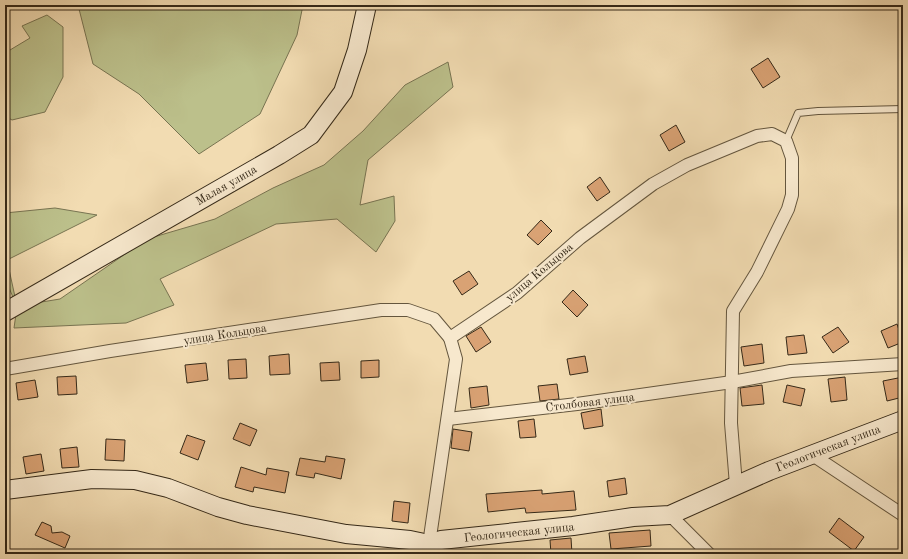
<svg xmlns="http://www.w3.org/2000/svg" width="908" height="559" viewBox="0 0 908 559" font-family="'Old Standard TT',serif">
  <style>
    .green { fill: #bcc08b; stroke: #787452 }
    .building { fill: #d9a274; stroke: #352918 }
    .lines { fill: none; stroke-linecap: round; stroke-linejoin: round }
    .lane-casing { stroke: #64563e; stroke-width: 8 }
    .street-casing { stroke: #64563e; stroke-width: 14 }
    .secondary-casing { stroke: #352918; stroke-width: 20 }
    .lane { stroke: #f7e8cd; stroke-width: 6 }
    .street { stroke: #f7e8cd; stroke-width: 12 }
    .secondary { stroke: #f7e8cd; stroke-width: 18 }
    .labels { text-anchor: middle; stroke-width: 4; stroke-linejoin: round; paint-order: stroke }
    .street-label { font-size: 12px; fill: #352918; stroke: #f7e8cd }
  </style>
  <rect width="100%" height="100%" fill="#f2dcb2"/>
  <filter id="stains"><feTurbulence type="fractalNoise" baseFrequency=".005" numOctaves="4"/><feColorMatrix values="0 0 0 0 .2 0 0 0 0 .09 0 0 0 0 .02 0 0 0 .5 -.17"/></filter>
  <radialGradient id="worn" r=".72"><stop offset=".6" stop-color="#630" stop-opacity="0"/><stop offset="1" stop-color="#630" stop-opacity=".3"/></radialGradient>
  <g class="green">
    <path d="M78 5H303L297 35 260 114 199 154 139 94 93 64Z"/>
    <path d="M47 15 63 27V77L45 112 12 120 5 116V53L30 38 22 26Z"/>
    <path d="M448 62 453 87 368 160 360 205 394 196 395 221 376 252 337 219 276 224 160 279 174 305 126 323 14 328 17 307 5 278V213L55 208 97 215 7 260 17 306 60 299 147 239 215 219 273 188 324 165 363 131 405 85Z"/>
  </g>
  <g class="building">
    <path d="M768 58 780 77 763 88 751 69Z"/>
    <path d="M676 125 685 142 669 151 660 135Z"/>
    <path d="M600 177 610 192 597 201 587 187Z"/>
    <path d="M541 220 552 231 538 245 527 235Z"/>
    <path d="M469 271 478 284 462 295 453 281Z"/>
    <path d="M573 290 588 305 577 317 562 302Z"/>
    <path d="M897 324 903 342 888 348 881 331Z"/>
    <path d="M481 327 491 342 476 352 466 336Z"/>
    <path d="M838 327 849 342 833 353 822 337Z"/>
    <path d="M804 335 807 353 788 355 786 337Z"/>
    <path d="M762 344 764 363 744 366 741 347Z"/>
    <path d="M289 354 290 374 270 375 269 356Z"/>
    <path d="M585 356 588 372 570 375 567 359Z"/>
    <path d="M246 359 247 378 229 379 228 360Z"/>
    <path d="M379 360V377L361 378V361Z"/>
    <path d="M339 362 340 380 321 381 320 363Z"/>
    <path d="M206 363 208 380 187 383 185 365Z"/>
    <path d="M76 376 77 394 58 395 57 377Z"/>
    <path d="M845 377 847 400 831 402 828 379Z"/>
    <path d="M903 377V397L887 401 883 381Z"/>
    <path d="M35 380 38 397 18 400 16 383Z"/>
    <path d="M557 384 559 399 540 401 538 386Z"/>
    <path d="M762 385 764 404 742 406 740 388Z"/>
    <path d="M787 385 805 389 801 406 783 402Z"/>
    <path d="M487 386 489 405 471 408 469 388Z"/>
    <path d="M601 409 603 426 584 429 581 413Z"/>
    <path d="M534 419 536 437 520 438 518 421Z"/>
    <path d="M240 423 257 430 250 446 233 439Z"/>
    <path d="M453 429 472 432 469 451 451 448Z"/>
    <path d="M187 435 205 441 198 460 180 453Z"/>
    <path d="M106 439 125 440 124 461 105 460Z"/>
    <path d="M77 447 79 467 62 468 60 449Z"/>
    <path d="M41 454 44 471 26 474 23 457Z"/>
    <path d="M326 456 345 459 341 479 315 473 314 478 296 475 300 458 325 462Z"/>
    <path d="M241 467 266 475 267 468 289 472 285 493 254 487 253 492 235 487Z"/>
    <path d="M625 478 627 494 609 497 607 481Z"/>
    <path d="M542 490V494L574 491 576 510 526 513 525 508 488 512 486 494Z"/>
    <path d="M394 501 410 503 408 523 392 521Z"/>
    <path d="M839 518 864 537 854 551 829 532Z"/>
    <path d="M42 522 51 526 52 533 62 532 70 536 65 548 35 535Z"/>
    <path d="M650 530 651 546 611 549 609 533Z"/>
    <path d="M571 538 572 554H551L550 540Z"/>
  </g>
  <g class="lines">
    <g class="lane-casing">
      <path id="lane" d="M786 141 798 113 818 111 903 109"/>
    </g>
    <g class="street-casing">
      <g id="street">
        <path d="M5 369 110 351 381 310H408L434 319 450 338 517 293 580 238 653 184 687 165 757 136 772 134 786 141 792 158V195L788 209 757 272 733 311 731 423 736 485"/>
        <path d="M448 419 577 404 732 382 791 371 903 364"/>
        <path d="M811 454 903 515"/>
        <path d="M670 515 709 554"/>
        <path d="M429 544 456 359 450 338"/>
      </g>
    </g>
    <g class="secondary-casing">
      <g id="secondary">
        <path d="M5 312 279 155 311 135 343 92 357 50 367 5"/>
        <path d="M5 490 92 479 135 480 168 488 218 507 247 515 346 534 410 540 429 544 441 540 573 526 633 517 670 515 769 471 903 420"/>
      </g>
    </g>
    <use href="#lane" class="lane"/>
    <use href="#street" class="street"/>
    <use href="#secondary" class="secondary"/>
  </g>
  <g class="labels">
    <g class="street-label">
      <text transform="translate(226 185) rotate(-30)" y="4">Малая улица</text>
      <text transform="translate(539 272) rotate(-40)" y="4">улица Кольцова</text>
      <text transform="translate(225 334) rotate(-9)" y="4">улица Кольцова</text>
      <text transform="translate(590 402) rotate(-7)" y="4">Столбовая улица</text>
      <text transform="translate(828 448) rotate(-21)" y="4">Геологическая улица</text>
      <text transform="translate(519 532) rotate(-6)" y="4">Геологическая улица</text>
    </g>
  </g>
  <rect width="908" height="559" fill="none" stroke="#f2dcb2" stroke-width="20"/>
  <rect x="6" y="6" width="896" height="547" fill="none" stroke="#352918" stroke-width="2"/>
  <rect x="10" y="10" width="888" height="539" fill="none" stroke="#352918"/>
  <rect width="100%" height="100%" filter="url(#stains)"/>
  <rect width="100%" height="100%" fill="url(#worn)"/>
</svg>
